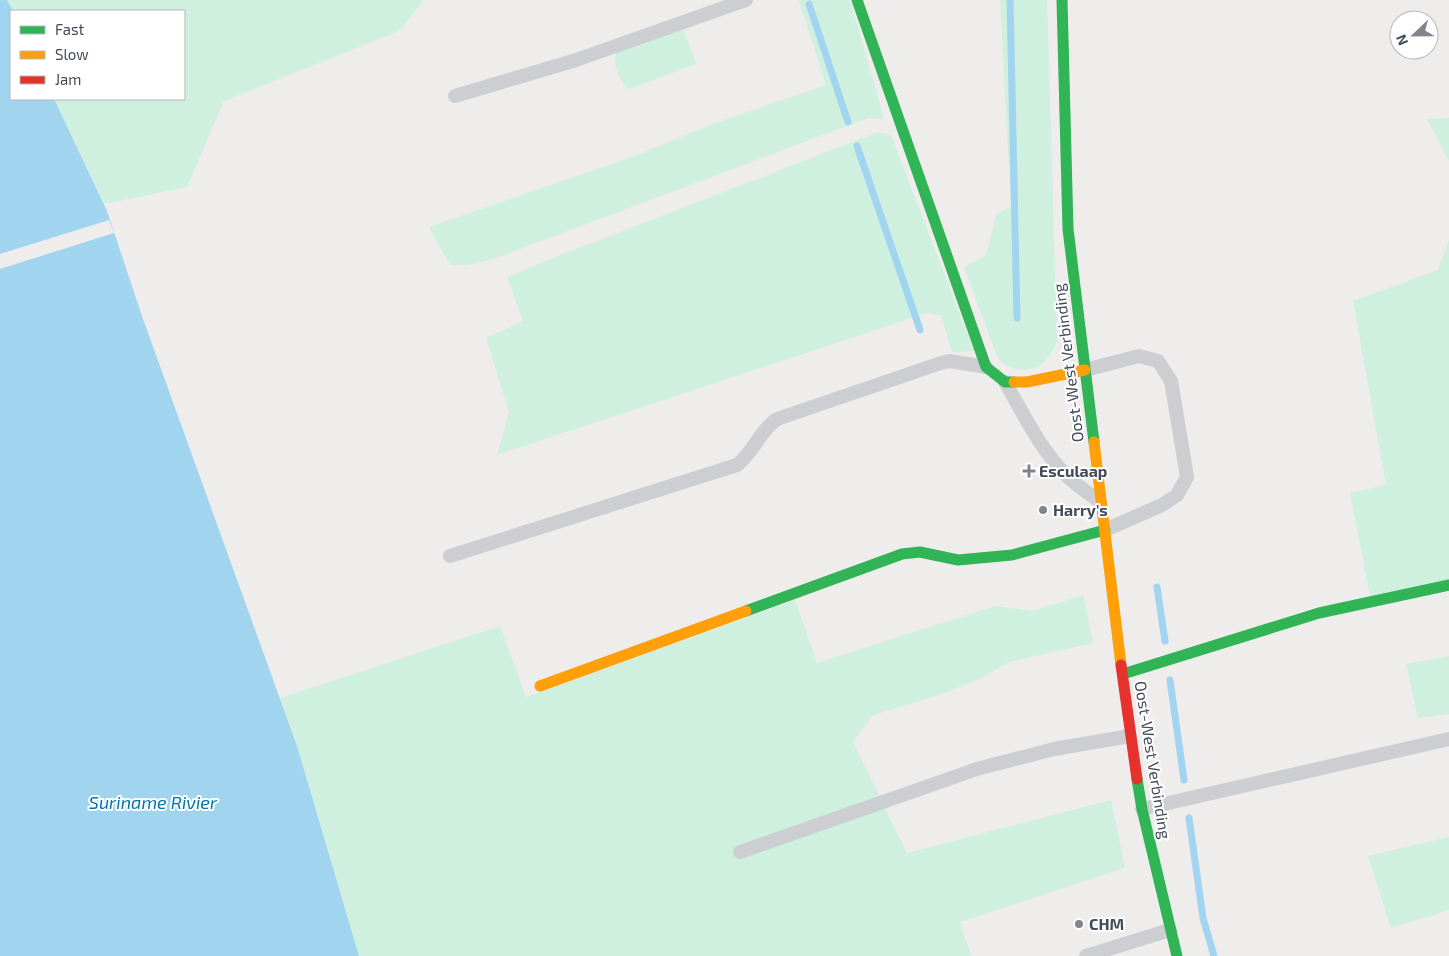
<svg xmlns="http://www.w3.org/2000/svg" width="1449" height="956" viewBox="0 0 1449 956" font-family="'Exo 2',sans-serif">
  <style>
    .green { fill: #cfefdf }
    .water { fill: #a1d4ef }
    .pier { fill: #eeedec }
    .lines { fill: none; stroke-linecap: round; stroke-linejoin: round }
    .stream { stroke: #a1d4ef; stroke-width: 7 }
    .lane { stroke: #ccced2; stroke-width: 14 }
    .fast { stroke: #30b455; stroke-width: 11 }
    .slow { stroke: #ff9f0a; stroke-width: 11 }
    .jam { stroke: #e5322d; stroke-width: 11 }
    .poi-dot { fill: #7f848d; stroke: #fff; stroke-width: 2 }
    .labels { text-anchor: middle; stroke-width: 4; stroke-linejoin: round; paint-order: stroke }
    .street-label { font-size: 16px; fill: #434c5a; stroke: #fff }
    .poi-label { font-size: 16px; font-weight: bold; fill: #434c5a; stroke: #fff; text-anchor: start }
    .water-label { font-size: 18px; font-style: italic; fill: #0472ab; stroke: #fff }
  </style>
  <rect width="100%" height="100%" fill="#eeedec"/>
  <g class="green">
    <path d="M7 0H424L399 31 224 101 187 187 104 204 54 99H184V11H13Z"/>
    <path d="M799 0H850L884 118 875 119 868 118 491 260 466 265H450L429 227 629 158 718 122 826 85Z"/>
    <path d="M1000 0H1047L1057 339C1050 369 1021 380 998 359L964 267 986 256 996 214 1011 207Z"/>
    <path d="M682 26 696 64 627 90C620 77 611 65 617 51Z"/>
    <path d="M1449 118V161L1427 119Z"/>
    <path d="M878 132 891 135 974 351 952 352 941 315 927 313 497 455 509 412 486 338 523 321 507 277 558 256Z"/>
    <path d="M1449 240V579L1370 596 1350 493 1386 485 1353 301 1438 270Z"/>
    <path d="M1083 595 1093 643 1009 662 979 679 939 695 873 715 853 742 907 853 1111 800 1125 868 960 922 971 956H359L297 746 280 698 500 626 526 697 795 600 817 663 995 606 1033 611Z"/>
    <path d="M1449 656V714L1418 718 1406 664Z"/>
    <path d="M1449 837V910L1391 928 1368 856Z"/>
  </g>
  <path class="water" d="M0 0H7L13 11H11V99H54L107 211 143 319 297 746 359 956H0Z"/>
  <path class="pier" d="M109 220 114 233 0 269V254Z"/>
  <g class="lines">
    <g class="stream">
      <path d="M1010 0 1017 318"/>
      <path d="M809 4 848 122"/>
      <path d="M857 146 920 330"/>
      <path d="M1157 587 1165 641"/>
      <path d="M1170 680 1184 780"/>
      <path d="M1189 818 1203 918 1214 956"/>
    </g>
    <g class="lane">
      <path d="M455 96 576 60 746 0"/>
      <path d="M1085 370 1139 356 1158 361 1171 381 1187 477 1177 495 1162 505 1105 530"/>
      <path d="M1005 382C1023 413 1040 449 1066 475 1076 485 1088 493 1099 501"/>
      <path d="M450 556 737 465C754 452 760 430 777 419L941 363 949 361 986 367"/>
      <path d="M1142 809 1449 739"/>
      <path d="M740 852 977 769 1054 749 1130 736"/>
      <path d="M1086 956 1170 930"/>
    </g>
    <g class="fast">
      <path d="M857 0 986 367 1005 382H1014"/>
      <path d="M1062 0 1068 229 1094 442"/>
      <path d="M746 611 902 554 920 552 958 560 1012 555 1105 530"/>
      <path d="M1123 674 1319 613 1449 585"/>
      <path d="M1137 779 1142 809 1177 956"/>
    </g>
    <g class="slow">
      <path d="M1014 382H1027L1085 370"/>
      <path d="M1094 442 1121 665"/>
      <path d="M540 686 746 611"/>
    </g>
    <path class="jam" d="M1121 665 1137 779"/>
  </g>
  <g class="poi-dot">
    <path d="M1026.5 463.5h5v5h5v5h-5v5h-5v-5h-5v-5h5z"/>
    <circle cx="1043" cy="510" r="5"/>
    <circle cx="1079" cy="924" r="5"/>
  </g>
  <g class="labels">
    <g class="street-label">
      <text transform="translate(1068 363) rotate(-97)" y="6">Oost-West Verbinding</text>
      <text transform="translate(1153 760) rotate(81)" y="6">Oost-West Verbinding</text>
    </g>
    <g class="poi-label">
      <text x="1039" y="477">Esculaap</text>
      <text x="1053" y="516">Harry's</text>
      <text x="1089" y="930">CHM</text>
    </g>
    <g class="water-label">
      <text x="153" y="809">Suriname Rivier</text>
    </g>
  </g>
  <rect x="10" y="10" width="175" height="90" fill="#ffffff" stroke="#b4b7bd"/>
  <rect x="20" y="26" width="25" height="8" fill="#30b455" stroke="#b4b7bd"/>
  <text x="55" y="35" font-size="15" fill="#434c5a">Fast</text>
  <rect x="20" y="51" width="25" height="8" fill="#ff9f0a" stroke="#b4b7bd"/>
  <text x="55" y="60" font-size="15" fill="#434c5a">Slow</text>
  <rect x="20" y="76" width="25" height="8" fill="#e5322d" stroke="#b4b7bd"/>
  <text x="55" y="85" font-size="15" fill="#434c5a">Jam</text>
  <g transform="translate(1414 35) rotate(248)"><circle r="24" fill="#ffffff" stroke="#b4b7bd"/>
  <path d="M0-4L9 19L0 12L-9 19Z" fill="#7f848d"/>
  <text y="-8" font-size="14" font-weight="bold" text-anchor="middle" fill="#434c5a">N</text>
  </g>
</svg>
